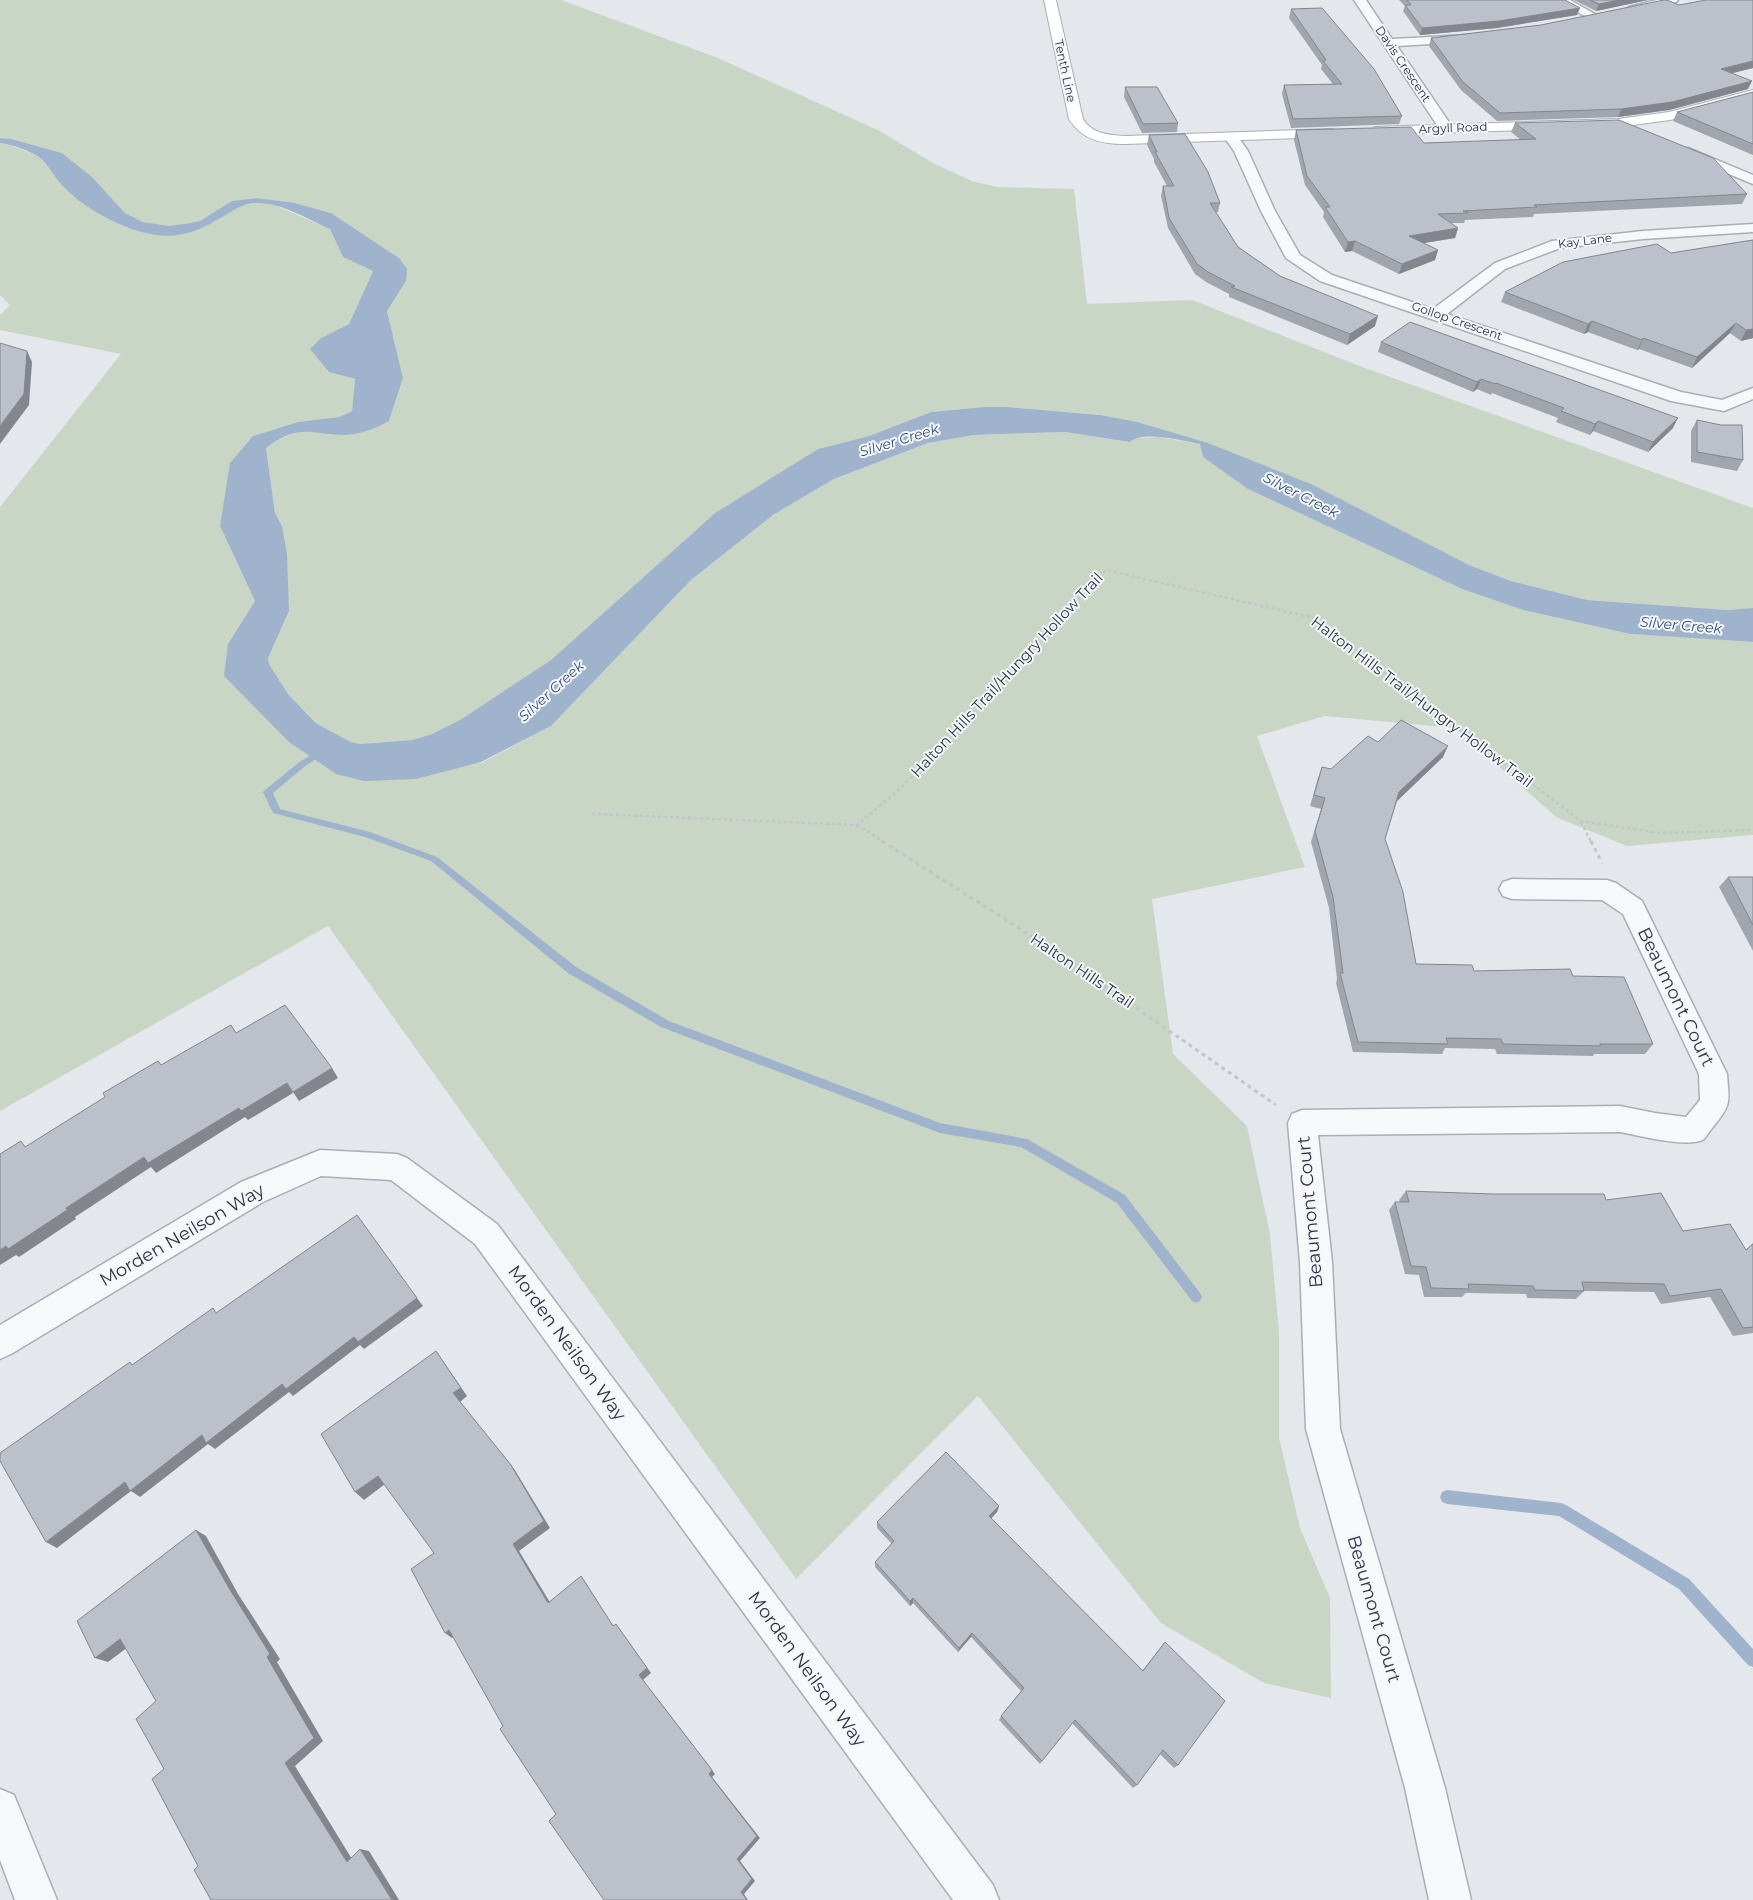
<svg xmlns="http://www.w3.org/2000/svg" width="1753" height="1900" viewBox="0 0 1753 1900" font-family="Montserrat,sans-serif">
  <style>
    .green { fill: #c9d6c5 }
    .water { fill: #9fb4cc }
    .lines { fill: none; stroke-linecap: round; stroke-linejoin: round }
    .stream { fill: #9fb4cc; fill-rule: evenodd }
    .street-casing { stroke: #a9aeb7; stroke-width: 3 }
    .secondary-casing { stroke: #a9aeb7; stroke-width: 2 }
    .path-far1 { stroke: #c2c5cb; stroke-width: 2.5; stroke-dasharray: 3 3; stroke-linecap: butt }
    .path { stroke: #c2c5cb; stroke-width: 3; stroke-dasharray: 4 4; stroke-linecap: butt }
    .street { fill: #f7f8fa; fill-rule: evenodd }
    .secondary { fill: #fff; fill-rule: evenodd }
    .wall { fill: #a1a5ae }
    .shaded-wall { fill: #83868d }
    .building { fill: #bbc0ca; stroke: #83868d }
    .labels { text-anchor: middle; stroke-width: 4; stroke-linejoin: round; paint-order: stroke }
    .far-street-label { font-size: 12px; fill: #2b3445; stroke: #f4f6f9 }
    .far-water-label { font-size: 14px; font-style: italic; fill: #34527a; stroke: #f4f6f9 }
    .street-label { font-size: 15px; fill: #2b3445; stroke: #f4f6f9 }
    .near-street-label { font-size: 18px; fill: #2b3445; stroke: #f4f6f9 }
  </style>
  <rect width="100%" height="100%" fill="#e4e7ec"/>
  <g class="green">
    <path d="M0 0H561L718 58 880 131 933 163 972 181 997 187 1074 189 1087 304 1192 300 1357 365 1753 508V608L1728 610 1587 600 1511 581 1469 565 1208 443 1100 415 1007 407H984L931 412 869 436 818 449 715 513 551 660 460 720 432 734 412 740 360 744 351 742 317 723 288 694 269 664 268 658 289 611 282 526 275 513 266 448 278 440 299 431 307 430 345 435 389 421 403 378 387 311 406 281 399 258 331 213 295 203 257 198 232 201 200 221 190 223 169 226 143 222 125 213 91 176 62 153 11 139 0 138Z"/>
    <path d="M0 143H6L38 156 67 190 94 210 139 231 214 222 241 205 254 202 272 204 330 229 343 257 373 271 349 324 321 338 329 372 355 379 352 411 339 417 298 422 253 436 220 526 255 601 228 644 289 742 481 763 551 726 691 580 773 515 834 479 928 443 974 435 1065 432 1130 442 1134 438 1159 437 1200 444 1248 489 1462 589 1523 610 1630 634 1753 642V835L1627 846 1556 817 1455 728 1325 716 1257 736 1305 867 1152 899 1173 1054 1247 1126 1270 1234 1279 1332V1438L1300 1528 1330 1598 1331 1698 1264 1683 1161 1623 978 1396 796 1579 328 926 0 1111V507L121 354 0 330V315L10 305 0 295Z"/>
  </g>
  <path class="water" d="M0 138 11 139 62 153 91 176 125 213 143 222 169 226 190 223 200 221 232 201 257 198 295 203 331 213 399 258 407 269 406 281 387 311 403 378 389 421C377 428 358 435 344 435 308 434 300 423 266 448L275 513 282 526 287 554 289 611 268 658 269 664 288 694 316 723 351 742 360 744 412 740 432 734 460 720 551 660 715 513 818 449 869 436 931 412 984 407H1007L1100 415 1137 422 1208 443 1313 485 1469 565 1511 581 1587 600 1728 610 1753 608V642L1630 634 1523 610 1462 589 1248 489 1203 457 1200 444C1183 441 1143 430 1130 442L1065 432 974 435 928 443 834 479 773 515 691 580 551 726 481 762 416 779 364 781 336 774 289 742 224 676 228 644 255 601 220 526 230 463 253 436 298 422 339 417 352 411 355 379 329 372 310 349 321 338 349 324 373 271 343 257 330 229C307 219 281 202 255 203 244 203 234 210 224 216 196 233 174 241 142 232 118 226 83 207 66 189 56 180 49 166 39 157 32 152 9 143 0 143Z"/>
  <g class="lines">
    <g class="stream">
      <path d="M322 748 326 751 325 753 304 767 273 793 280 809 370 832 437 857 576 967 669 1021 940 1123 1027 1139 1125 1195 1200 1293 1202 1297 1200 1301 1196 1303 1192 1301 1117 1203 1021 1147 940 1133 661 1027 568 973 431 861 365 837 273 813 263 792 265 790 298 763Z"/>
      <path d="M1447 1490 1561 1503 1566 1505 1689 1579 1753 1649V1667L1748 1665 1679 1589 1559 1516 1447 1504 1442 1502 1440 1497 1442 1492Z"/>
    </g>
    <g class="street-casing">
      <g id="street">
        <path d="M1354 0H1366L1392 39 1469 35 1471 38 1465 42 1397 46 1453 128 1451 131H1441Z"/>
        <path d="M1555 0H1570L1602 18 1600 20H1592Z"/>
        <path d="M1657 0H1678L1676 2 1633 12 1627 9 1629 7Z"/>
        <path d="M1231 133 1236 134 1248 151 1275 211 1300 255 1332 275 1433 309 1495 263 1552 241 1643 231 1753 224V232L1643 239 1560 248 1505 269 1447 314 1681 392 1722 400 1753 388V399L1724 411 1671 401 1320 281 1286 258 1261 211 1234 151 1224 137Z"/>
        <path d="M1688 148 1753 175V184L1683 155 1681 152Z"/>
        <path d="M1512 879 1607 880 1616 883 1642 901 1727 1074C1729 1102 1732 1104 1713 1127 1710 1130 1707 1136 1704 1139 1689 1149 1637 1135 1620 1132L1318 1135 1332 1262 1340 1429 1445 1788 1471 1900H1429L1405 1788 1306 1429 1300 1262 1288 1123 1292 1114 1302 1110 1620 1106 1655 1113 1686 1117 1700 1100 1699 1074 1623 914 1602 900 1512 899 1503 896 1499 889 1503 882Z"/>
        <path d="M320 1150 397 1154 407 1158 497 1224 993 1885 999 1900H953L475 1244 391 1180 321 1176 263 1202 11 1354 0 1359V1325L241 1182Z"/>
        <path d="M0 1789 14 1795 57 1900H15L0 1860Z"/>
      </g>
    </g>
    <g class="secondary-casing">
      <g id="secondary">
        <path d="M1044 0H1056L1083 119C1092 134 1109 135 1125 136L1332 129 1339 133 1332 137 1125 144C1102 144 1082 140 1069 119Z"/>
        <path d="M1753 90V98L1670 120 1618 127 1375 135 1368 131 1375 127 1618 119 1669 112Z"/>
      </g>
    </g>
    <g class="path-far1">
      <path d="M592 814 857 825 900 789 1106 570 1314 618 1581 821 1660 833 1753 830"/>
      <path d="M1581 822 1591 842"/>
      <path d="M857 825 884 842"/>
    </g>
    <g class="path">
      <path d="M882 841 1047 946 1276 1105"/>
      <path d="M1591 841 1602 863"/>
    </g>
    <use href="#street" class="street"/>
    <use href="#secondary" class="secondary"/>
  </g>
  <g class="wall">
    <path d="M1399 0H1565L1577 15 1497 28 1420 35 1403 11 1405 6Z"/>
    <path d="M1574 0H1648L1596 11Z"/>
    <path d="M1753 0V68L1732 73 1748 89 1669 110 1618 117 1497 121 1461 90 1429 46 1431 38 1541 25 1679 5Z"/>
    <path d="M1291 9 1402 116 1399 124 1291 128 1282 94 1284 85 1333 84 1321 69 1322 65 1289 18Z"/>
    <path d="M1125 87 1178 123 1177 132 1142 133 1124 97Z"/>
    <path d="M1753 92V155L1673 121 1677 112Z"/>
    <path d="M1515 123 1747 194 1742 204 1534 214 1533 217 1465 220 1464 223H1451L1458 228 1455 238 1423 243 1438 250 1435 260 1399 274 1352 251 1345 252 1323 217 1324 212 1305 185 1294 140 1296 130 1424 143 1521 140 1511 132Z"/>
    <path d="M1149 135 1220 203 1218 212H1216L1238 247 1280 276 1375 326 1347 345 1229 297V294L1206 282 1195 274 1168 228 1161 196 1163 186H1167L1154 162V159L1147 145Z"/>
    <path d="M1753 240V338L1741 341 1730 333 1692 368 1639 349 1637 350 1588 332 1584 334 1501 302 1505 292 1671 253Z"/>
    <path d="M1381 342 1673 428 1648 452 1593 431 1590 435 1556 422 1558 418 1492 393 1491 395 1477 389 1473 392 1378 352Z"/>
    <path d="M1697 420 1743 460 1737 471 1691 462V431Z"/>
    <path d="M1378 742 1443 757 1397 801 1385 839 1416 964 1474 971 1573 976 1653 1044 1645 1054H1594L1593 1056 1497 1054 1495 1049 1445 1048 1442 1054 1353 1052 1336 983 1337 979 1329 908 1311 842 1321 809 1310 806 1318 778 1322 767 1331 769Z"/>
    <path d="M1728 877H1753V951L1719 887Z"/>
    <path d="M1406 1191 1606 1200 1683 1231 1746 1250 1753 1243V1333L1733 1336 1710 1297 1661 1304 1654 1292 1584 1291 1576 1299 1527 1298 1526 1294 1466 1293 1462 1297H1424L1419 1275 1405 1274 1389 1210 1395 1202H1400L1399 1200Z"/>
    <path d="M999 1506 997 1512 991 1518 1142 1671 1165 1642 1178 1765 1174 1768 1160 1754 1137 1785 1133 1788 1072 1723 1040 1764 999 1720 1001 1716 1021 1691 971 1637 958 1652 913 1603 910 1606 875 1567V1562L892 1544 877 1528V1522Z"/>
  </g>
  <g class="shaded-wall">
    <path d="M1620 0H1648L1596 11 1599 4Z"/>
    <path d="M1580 8 1577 15 1497 28 1420 35 1422 28Z"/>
    <path d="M1753 61V68L1717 77 1721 69Z"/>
    <path d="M1752 81 1748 89 1669 110 1618 117 1621 109Z"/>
    <path d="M1458 228 1455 238 1406 246 1409 236Z"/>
    <path d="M1355 241 1352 251 1345 252 1348 242Z"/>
    <path d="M1438 250 1435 260 1399 274 1402 264Z"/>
    <path d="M1378 316 1375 326 1347 345 1350 334Z"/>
    <path d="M1592 321 1588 332 1584 334 1588 324Z"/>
    <path d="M1736 323 1730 333 1692 368 1697 357Z"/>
    <path d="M1753 329V338L1741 341 1746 330Z"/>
    <path d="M1643 338 1639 349 1637 350Z"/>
    <path d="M27 351 32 362 29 405 0 444V426Z"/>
    <path d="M1481 379 1477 389 1473 392 1477 382Z"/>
    <path d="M1678 418 1673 428 1648 452 1653 442Z"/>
    <path d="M1598 421 1593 431 1590 435 1595 424Z"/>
    <path d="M1448 746 1443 757 1395 803 1399 792Z"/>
    <path d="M332 1068 338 1078 299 1101 293 1092Z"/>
    <path d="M287 1083 293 1093 248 1120 245 1117 156 1173 151 1167 75 1217 76 1219 19 1257 16 1255 0 1265V1250L66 1208 144 1157Z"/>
    <path d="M417 1298 423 1306 364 1349 360 1345 293 1396 289 1392 215 1449 208 1444 140 1497 131 1491 57 1548 46 1542 125 1482 202 1435 282 1384 354 1337Z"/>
    <path d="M436 1351 467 1396 460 1402 453 1393Z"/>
    <path d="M511 1465 516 1472 550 1528 519 1551 554 1609 548 1603 513 1544Z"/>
    <path d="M378 1476 385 1484 364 1500 355 1492Z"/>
    <path d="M999 1506 997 1512 988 1522 989 1516Z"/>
    <path d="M196 1530 206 1536 238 1594 280 1659 277 1662 323 1741 295 1766 355 1864 347 1862 285 1763 267 1657Z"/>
    <path d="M581 1576 586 1583 617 1632 613 1626Z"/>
    <path d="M913 1598V1603L910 1606V1601Z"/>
    <path d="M616 1624 651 1673 643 1680 715 1774 712 1777 760 1838 740 1861 755 1881 744 1894 748 1900H747L741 1892 737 1859 709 1774 639 1675Z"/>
    <path d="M449 1630 456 1636 452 1638 445 1633Z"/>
    <path d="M972 1633 971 1637 958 1652 959 1648Z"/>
    <path d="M120 1639 132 1644 108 1662 95 1658Z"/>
    <path d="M360 1849 369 1851 399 1900H392Z"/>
  </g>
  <g class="building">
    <path d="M1407 0H1565L1580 8 1499 21 1422 28 1405 5H1411Z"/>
    <path d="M1590 0H1620L1599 4Z"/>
    <path d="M1664 0H1667L1679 5 1706 0H1753V61L1721 69 1752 81 1672 102 1621 109 1500 113 1463 82 1431 38 1541 25Z"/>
    <path d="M1322 8 1374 69 1402 116 1293 119 1284 85 1342 84 1323 61 1326 60 1291 9Z"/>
    <path d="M1125 87H1157L1178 123 1143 124Z"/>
    <path d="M1753 92V144L1677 112Z"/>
    <path d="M1619 120 1713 158 1747 194 1534 205 1537 207 1463 211 1468 213 1438 214 1458 228 1409 236 1438 250 1402 264 1355 241 1348 242 1325 207H1330L1307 176 1296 130 1411 127 1424 143 1536 139 1515 123Z"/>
    <path d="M1185 134 1208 172 1220 203H1210L1238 247 1280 276 1378 316 1350 334 1231 287 1235 286 1208 272 1197 264 1169 218 1163 186H1174L1155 152H1157L1149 135Z"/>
    <path d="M1753 240V329L1746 330 1736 323 1697 357 1643 338 1642 340 1592 321 1588 324 1505 292 1563 262 1657 244 1671 253Z"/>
    <path d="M1410 322 1678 418 1653 442 1598 421 1595 424 1561 411 1564 408 1496 383 1495 384 1481 379 1477 382 1381 342Z"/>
    <path d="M0 343 27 351 24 394 0 426Z"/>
    <path d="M1697 420 1721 425H1742L1743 460 1697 452Z"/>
    <path d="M1401 720 1448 746 1399 792 1385 839 1403 892 1416 964 1472 965 1474 971 1570 969 1573 976 1624 977 1653 1044H1600V1046L1503 1044 1501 1039 1446 1038 1448 1044 1358 1042 1340 973H1343L1333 897 1315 831 1325 798 1314 795 1322 767 1331 769 1368 736 1378 742Z"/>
    <path d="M1728 877H1753V925Z"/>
    <path d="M285 1005 332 1068 293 1092 287 1083 241 1111 239 1108 148 1163 144 1157 66 1208 67 1210 8 1249 6 1246 0 1250V1154L21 1141 25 1147 105 1097 103 1093 158 1061 161 1065 231 1025 236 1033Z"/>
    <path d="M1406 1191 1493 1194H1604L1606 1200 1661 1193 1683 1231 1730 1224 1746 1250 1753 1244V1327L1743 1328 1721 1289 1670 1296 1664 1284 1582 1282 1584 1291 1535 1290 1533 1286 1468 1284 1469 1289 1431 1288 1426 1267 1411 1266 1395 1202H1409Z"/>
    <path d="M357 1215 417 1298 358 1342 354 1337 286 1389 282 1384 206 1443 202 1435 130 1491 125 1482 46 1542 0 1461V1453L130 1362 132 1365 213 1308 216 1313Z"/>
    <path d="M436 1351 461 1388 453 1393 511 1465 544 1521 513 1544 548 1603 581 1576 613 1626 616 1624 647 1668 639 1675 712 1770 709 1774 757 1836 737 1859 752 1879 741 1892 747 1900H604L549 1821 556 1814 500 1729 503 1726 449 1630 445 1633 411 1569 434 1553 378 1476 355 1492 321 1434Z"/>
    <path d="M946 1452 999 1506 989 1516 1143 1671 1165 1642 1225 1701 1178 1765 1163 1750 1137 1785 1075 1720 1042 1761 1001 1716 1024 1688 972 1633 959 1648 913 1598 910 1601 875 1562 894 1541 877 1522Z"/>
    <path d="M196 1530 229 1588 270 1654 267 1657 314 1738 285 1763 347 1862 360 1849 392 1900H211L194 1870 198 1866 152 1779 164 1769 136 1719 156 1701 120 1639 95 1658 77 1621Z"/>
  </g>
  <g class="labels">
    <g class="far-street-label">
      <text transform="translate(1403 64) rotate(56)" y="4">Davis Crescent</text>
      <text transform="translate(1065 71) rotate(78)" y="4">Tenth Line</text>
      <text transform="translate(1453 128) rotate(-2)" y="4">Argyll Road</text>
      <text transform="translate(1585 241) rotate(-7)" y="4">Kay Lane</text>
      <text transform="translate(1457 321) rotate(19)" y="4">Gollop Crescent</text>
    </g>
    <g class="far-water-label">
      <text transform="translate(899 440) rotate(-17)" y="5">Silver Creek</text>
      <text transform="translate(1301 495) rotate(27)" y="5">Silver Creek</text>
      <text transform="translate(1681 625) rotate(5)" y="5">Silver Creek</text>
      <text transform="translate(551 691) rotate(-42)" y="5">Silver Creek</text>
    </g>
    <g class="street-label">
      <text transform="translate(1007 675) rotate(-47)" y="5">Halton Hills Trail/Hungry Hollow Trail</text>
      <text transform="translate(1422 702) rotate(37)" y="5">Halton Hills Trail/Hungry Hollow Trail</text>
      <text transform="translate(1082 971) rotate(34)" y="5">Halton Hills Trail</text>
    </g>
    <g class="near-street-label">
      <text transform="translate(1676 997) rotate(64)" y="6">Beaumont Court</text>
      <text transform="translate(1310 1212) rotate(-95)" y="6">Beaumont Court</text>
      <text transform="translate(182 1235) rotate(-30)" y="6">Morden Neilson Way</text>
      <text transform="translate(567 1343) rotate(54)" y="6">Morden Neilson Way</text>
      <text transform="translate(1374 1609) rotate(74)" y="6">Beaumont Court</text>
      <text transform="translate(807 1669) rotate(54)" y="6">Morden Neilson Way</text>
    </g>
  </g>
</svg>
